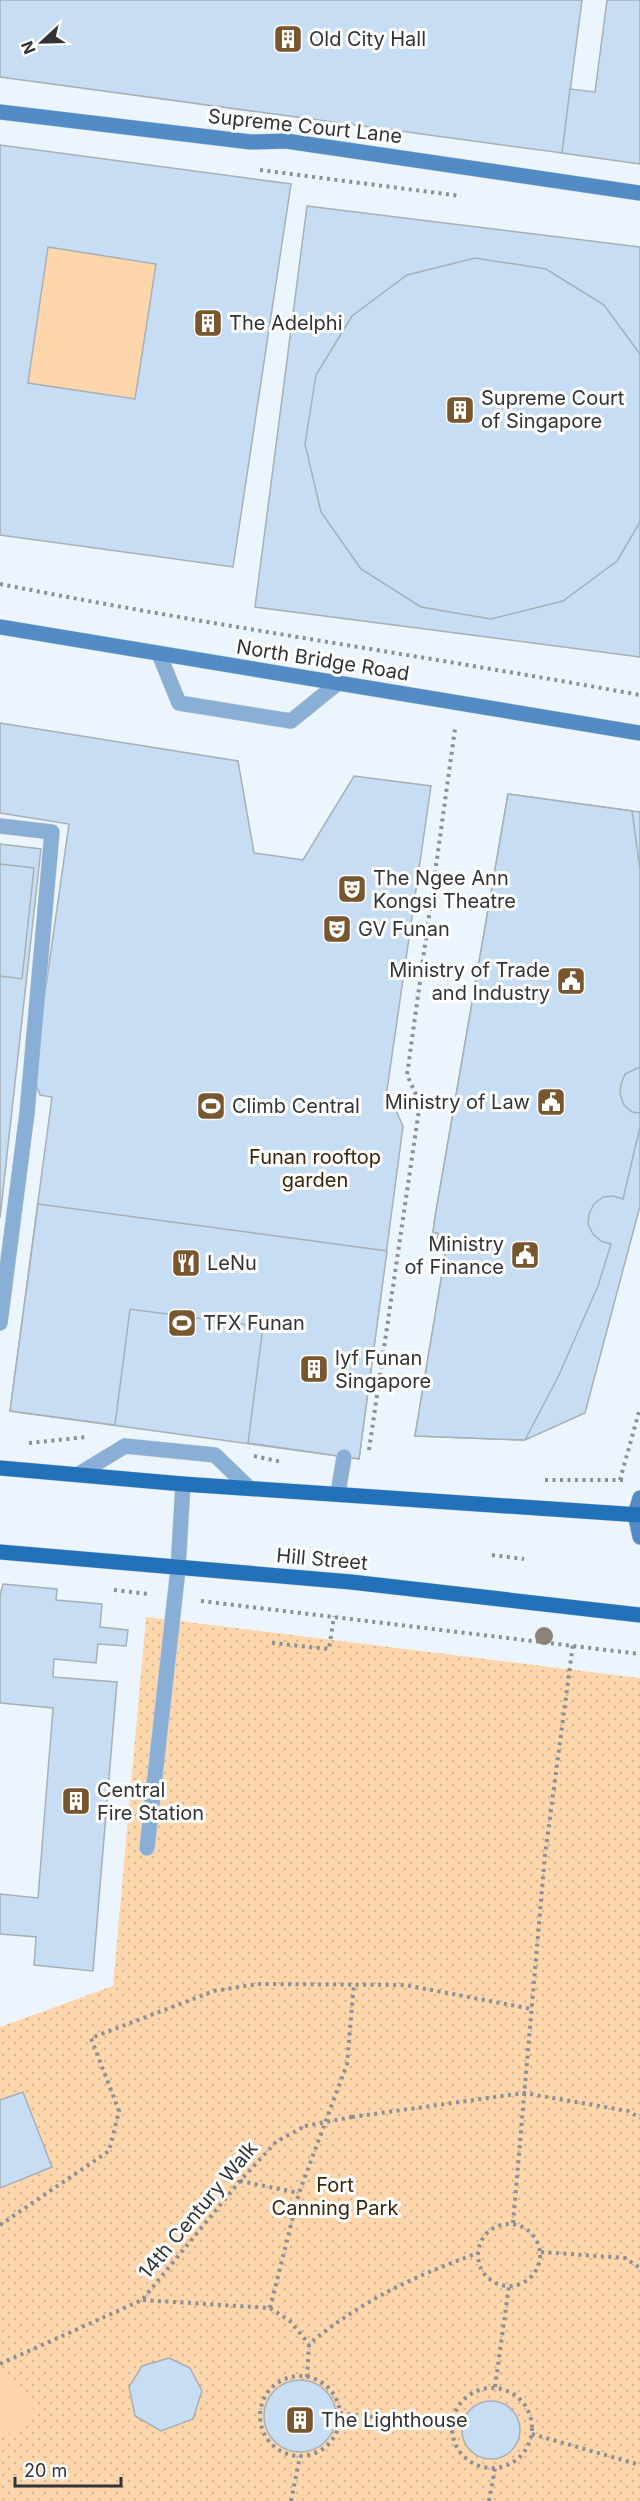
<svg xmlns="http://www.w3.org/2000/svg" width="640" height="2501" viewBox="0 0 640 2501" font-family="Inter,sans-serif">
  <style>
    .park { fill: url(#park-dots) }
    .garden { fill: #fdd6ac }
    .building { fill: #c7ddf4; stroke: #a7afb7; stroke-width: 1.5; fill-rule: evenodd }
    .lines { fill: none; stroke-linecap: round; stroke-linejoin: round }
    .lane-casing { stroke: #cad2da; stroke-width: 16 }
    .secondary-casing { stroke: #cad2da; stroke-width: 16 }
    .primary-casing { stroke: #cad2da; stroke-width: 16 }
    .path { stroke: #8a9096; stroke-width: 4; stroke-dasharray: 3 4.5; stroke-linecap: butt }
    .lane { stroke: #89afd6; stroke-width: 15 }
    .secondary { stroke: #528cc6; stroke-width: 15 }
    .primary { stroke: #2272b9; stroke-width: 15 }
    .path-bridge { stroke: #8a9096; stroke-width: 4; stroke-dasharray: 3 4.5; stroke-linecap: butt }
    .tree { fill: #8a8378 }
    .labels { text-anchor: middle; stroke-width: 6; stroke-linejoin: round; paint-order: stroke }
    .poi-label { font-size: 20px; fill: #313437; stroke: #fff; text-anchor: start }
    .street-label { font-size: 20px; fill: #313437; stroke: #fff }
    .park-label { font-size: 20px; fill: #3a250a; stroke: #fff }
  </style>
  <defs>
    <pattern id="park-dots" width="8" height="8" patternUnits="userSpaceOnUse" patternTransform="scale(1.5)"><rect width="8" height="8" fill="#fdd6ac"/><path d="M2 2h.1M6 6h.1" fill="none" stroke="#d9b895" stroke-width="1.8" stroke-linecap="round"/></pattern>
  </defs>
  <rect width="100%" height="100%" fill="#ecf5fe"/>
  <path class="park" d="M146 1617 640 1678V2501H0V2027L113 1986Z"/>
  <g class="garden">
    <path d="M48 247 156 264 135 399 28 383Z"/>
    <path d="M5 2372 38 2415 0 2439V2375Z"/>
  </g>
  <g class="building">
    <path d="M0 0H582L562 153 0 77Z"/>
    <path d="M607 0H640V164L562 153 570 89 595 92Z"/>
    <path d="M0 145 291 184 233 567 0 535ZM48 247 156 264 135 399 28 383Z"/>
    <path d="M307 206 640 247V657L255 607Z"/>
    <path d="M475 258 546 269 604 305 640 354V522L617 561 563 601 491 619 421 607 361 569 321 512 305 444 316 375 352 316 407 275Z"/>
    <path d="M0 723 238 761 254 853 269 855 303 860 354 776 431 786 387 1090 403 1126 359 1459 10 1411 52 1097 40 1095 33 1077 69 824 0 813Z"/>
    <path d="M508 794 640 812V1206L585 1413 525 1440 415 1436 446 1250 436 1248 438 1233H433L435 1217Z"/>
    <path d="M508 794 632 811 640 869V1067L625 1074 621 1084 620 1094 624 1105 632 1112 640 1113V1127L623 1199 613 1196 603 1197 594 1204 589 1214 588 1224 593 1234 601 1241 611 1244 598 1286 558 1377 525 1440 415 1436 446 1250 436 1248 438 1233H433L435 1217Z"/>
    <path d="M0 844 41 849 0 1218Z"/>
    <path d="M0 864 34 868 22 979 0 976Z"/>
    <path d="M38 1204 387 1251 359 1459 248 1443 263 1327 130 1309 115 1425 10 1411Z"/>
    <path d="M3 1584 57 1589 56 1600 102 1604 100 1627 128 1630 126 1646 98 1644 96 1663 54 1659 53 1677 117 1682 93 1971 34 1965 36 1937 0 1934V1894L38 1898 53 1708 0 1703V1595Z"/>
    <path d="M23 2092 52 2167 0 2188V2100Z"/>
    <path d="M169 2358 190 2368 202 2391 193 2419 161 2431 135 2416 129 2387 142 2366Z"/>
    <circle cx="300" cy="2416" r="36"/>
    <circle cx="491" cy="2430" r="29"/>
  </g>
  <g class="lines">
    <g class="lane-casing">
      <g id="lane">
        <path d="M159 654 179 703 291 721 338 683"/>
        <path d="M0 826 52 832 27 1113 0 1323"/>
        <path d="M79 1474 125 1446 215 1455 248 1487"/>
        <path d="M338 1493 344 1457"/>
        <path d="M147 1848 178 1569 183 1484"/>
      </g>
    </g>
    <g class="secondary-casing">
      <g id="secondary">
        <path d="M0 112 251 142 286 141 640 193"/>
        <path d="M0 627 640 733"/>
        <path d="M640 1498 635 1514 640 1537"/>
      </g>
    </g>
    <g class="primary-casing">
      <g id="primary">
        <path d="M0 1468 183 1484 640 1515"/>
        <path d="M0 1552 351 1582 640 1615"/>
      </g>
    </g>
    <g class="path">
      <path d="M260 170 461 196"/>
      <path d="M0 584C212 626 427 656 640 695"/>
      <path d="M29 1443 87 1437"/>
      <path d="M369 1450 420 1103 407 1075 455 729"/>
      <path d="M254 1456 282 1462"/>
      <path d="M545 1480H625"/>
      <path d="M620 1480 640 1408"/>
      <path d="M492 1555 524 1559"/>
      <path d="M114 1590 149 1594"/>
      <path d="M201 1601 640 1654"/>
      <path d="M272 1643 329 1649 334 1616"/>
      <path d="M352 2117 524 2093 628 2111 640 2118"/>
      <path d="M240 2181 299 2193"/>
      <path d="M513 2223 545 1855 573 1644"/>
      <circle cx="509" cy="2255" r="31"/>
      <path d="M0 2225 109 2151 119 2111 91 2038 214 1991 258 1984 405 1985 532 2009"/>
      <path d="M541 2252 625 2258 640 2268"/>
      <path d="M143 2300 270 2308 290 2321 309 2344"/>
      <path d="M270 2308 299 2193 347 2064 354 1984"/>
      <path d="M0 2364 142 2300 240 2181 276 2142 305 2126"/>
      <circle cx="300" cy="2416" r="40"/>
      <path d="M307 2377 309 2344C363 2300 412 2277 478 2253"/>
      <path d="M495 2387 509 2286"/>
      <circle cx="492" cy="2428" r="40"/>
      <path d="M340 2413 451 2427"/>
      <path d="M532 2434 640 2465"/>
      <path d="M291 2501 300 2456"/>
      <path d="M489 2501 495 2468"/>
    </g>
    <use href="#lane" class="lane"/>
    <use href="#secondary" class="secondary"/>
    <use href="#primary" class="primary"/>
    <path class="path-bridge" d="M305 2126 352 2117"/>
  </g>
  <circle class="tree" cx="544" cy="1636" r="9"/>
  <defs>
    <g id="building-square" transform="scale(1.5)"><rect x="-9" y="-9" width="18" height="18" rx="4" fill="#78562e" stroke="#fff"/><path d="M-4-6H4V6H1V3H-1V6H-4ZM-2.5-4.3h1.7v1.8h-1.7ZM.8-4.3h1.7v1.8H.8ZM-2.5-1h1.7V.8h-1.7ZM.8-1h1.7V.8H.8Z" fill="#fff"/></g>
    <g id="theatre-square" transform="scale(1.5)"><rect x="-9" y="-9" width="18" height="18" rx="4" fill="#78562e" stroke="#fff"/><path d="M-5-5.5Q0-4 5-5.5V0Q5 5 0 6Q-5 5-5 0ZM-3.3-2.5H-1v1.5H-3.3ZM1-2.5H3.3v1.5H1ZM-2.8 1Q0 5.5 2.8 1Z" fill="#fff"/></g>
    <g id="civic-square" transform="scale(1.5)"><rect x="-9" y="-9" width="18" height="18" rx="4" fill="#78562e" stroke="#fff"/><path d="M-.6-6.5H3V-4.5H.6V-3L4-1V1h2V6H-6V1h2V-1L-.6-3ZM-1.2 2.5V6h2.4V2.5Z" fill="#fff"/></g>
    <g id="stadium-square" transform="scale(1.5)"><rect x="-9" y="-9" width="18" height="18" rx="4" fill="#78562e" stroke="#fff"/><path d="M0-5a6.5 5 0 1 0 0 10a6.5 5 0 1 0 0-10ZM-3.5-1.8h7v3.6h-7Z" fill="#fff"/></g>
    <g id="restaurant-square" transform="scale(1.5)"><rect x="-9" y="-9" width="18" height="18" rx="4" fill="#78562e" stroke="#fff"/><path d="M-5-6h1v4h1v-4h1v4h1v-4h1v5L-1.5 .5V6h-2V.5L-5-1ZM5-6V6H3V1.5H1.5Q1.5-4 5-6Z" fill="#fff"/></g>
  </defs>
  <g fill-rule="evenodd">
    <use href="#building-square" x="288" y="39"/>
    <use href="#building-square" x="208" y="323"/>
    <use href="#building-square" x="460" y="410"/>
    <use href="#theatre-square" x="352" y="889"/>
    <use href="#theatre-square" x="337" y="929"/>
    <use href="#civic-square" x="571" y="981"/>
    <use href="#civic-square" x="551" y="1102"/>
    <use href="#stadium-square" x="211" y="1106"/>
    <use href="#civic-square" x="525" y="1255"/>
    <use href="#restaurant-square" x="186" y="1263"/>
    <use href="#stadium-square" x="182" y="1323"/>
    <use href="#building-square" x="314" y="1369"/>
    <use href="#building-square" x="76" y="1801"/>
    <use href="#building-square" x="300" y="2420"/>
  </g>
  <g class="labels">
    <g class="poi-label">
      <text x="309" y="46">Old City Hall</text>
      <text x="229" y="330">The Adelphi</text>
      <text x="481" y="405">Supreme Court<tspan x="481" dy="23">of Singapore</tspan></text>
      <text x="373" y="885">The Ngee Ann<tspan x="373" dy="23">Kongsi Theatre</tspan></text>
      <text x="358" y="936">GV Funan</text>
      <text x="550" y="977" text-anchor="end">Ministry of Trade<tspan x="550" dy="23">and Industry</tspan></text>
      <text x="530" y="1109" text-anchor="end">Ministry of Law</text>
      <text x="232" y="1113">Climb Central</text>
      <text x="504" y="1251" text-anchor="end">Ministry<tspan x="504" dy="23">of Finance</tspan></text>
      <text x="207" y="1270">LeNu</text>
      <text x="203" y="1330">TFX Funan</text>
      <text x="335" y="1365">lyf Funan<tspan x="335" dy="23">Singapore</tspan></text>
      <text x="97" y="1797">Central<tspan x="97" dy="23">Fire Station</tspan></text>
      <text x="321" y="2427">The Lighthouse</text>
    </g>
    <g class="street-label">
      <text transform="translate(305 126) rotate(6)" y="7">Supreme Court Lane</text>
      <text transform="translate(323 660) rotate(9)" y="7">North Bridge Road</text>
      <text transform="translate(322 1559) rotate(5)" y="7">Hill Street</text>
      <text transform="translate(198 2210) rotate(-50)" y="7">14th Century Walk</text>
    </g>
    <g class="park-label">
      <text x="315" y="1164">Funan rooftop<tspan x="315" dy="23">garden</tspan></text>
      <text x="335" y="2192">Fort<tspan x="335" dy="23">Canning Park</tspan></text>
    </g>
  </g>
  <g transform="translate(42 42) rotate(248)" stroke="#ffffff" stroke-width="4.5" paint-order="stroke">
  <path d="M0-4.5L10 22L0 15L-10 22Z" fill="#313437"/>
  <text y="-9" font-size="16" font-weight="bold" text-anchor="middle" fill="#313437">N</text>
  </g>
  <path d="M15 2477v9h106v-9" fill="none" stroke="#313437" stroke-width="3"/>
  <text x="24" y="2477" font-size="18" fill="#313437" stroke="#ffffff" stroke-width="4.5" paint-order="stroke">20 m</text>
</svg>
